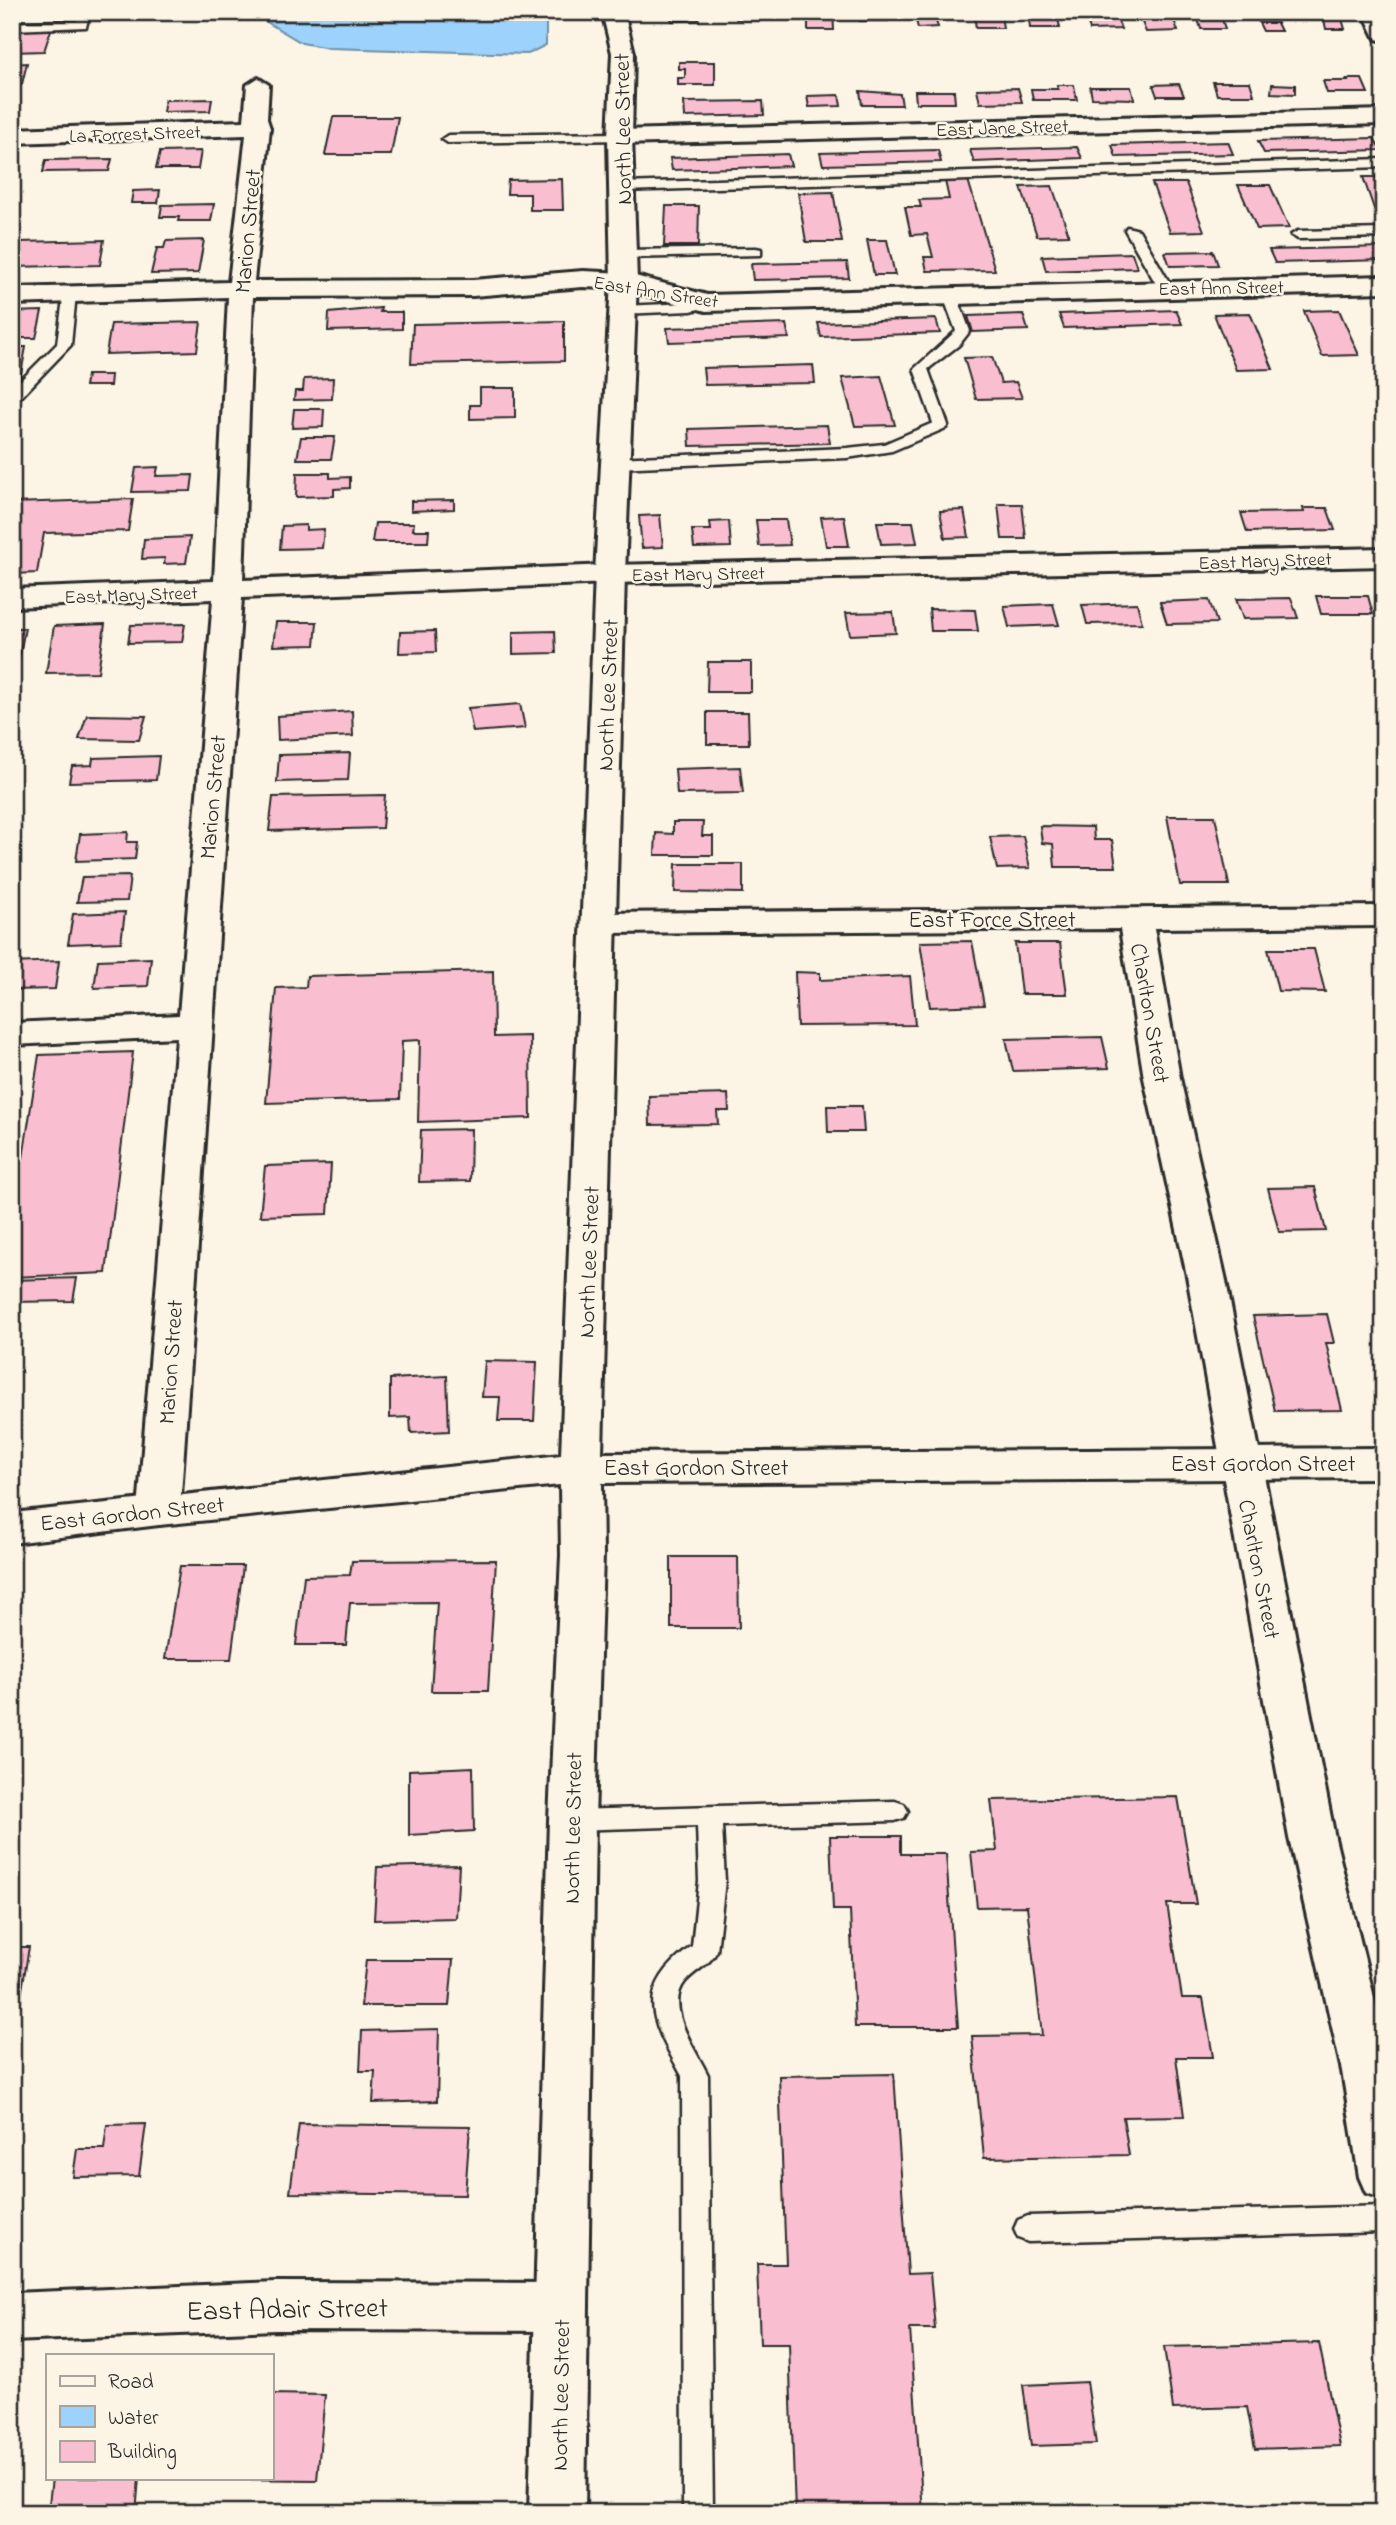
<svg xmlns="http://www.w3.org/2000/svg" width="1396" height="2525" viewBox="0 0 1396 2525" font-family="'Indie Flower',sans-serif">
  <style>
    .water { fill: #9cd2fb; stroke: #6f8fa8; stroke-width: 2 }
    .building { fill: #f9bfd1; stroke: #2b2b2b; stroke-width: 2 }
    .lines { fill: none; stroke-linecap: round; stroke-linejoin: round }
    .service-casing { stroke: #2b2b2b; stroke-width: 5 }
    .minor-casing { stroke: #2b2b2b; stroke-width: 6 }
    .tertiary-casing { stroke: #2b2b2b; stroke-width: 6 }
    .service { fill: #fcf5e5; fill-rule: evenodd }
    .minor { fill: #fcf5e5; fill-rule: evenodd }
    .tertiary { fill: #fcf5e5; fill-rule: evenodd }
    .labels { text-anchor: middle; stroke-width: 5; stroke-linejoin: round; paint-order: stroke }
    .far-street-label { font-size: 19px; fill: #2b2b2b; stroke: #fcf5e5 }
    .street-label { font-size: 23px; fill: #2b2b2b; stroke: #fcf5e5 }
    .near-street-label { font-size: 28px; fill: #2b2b2b; stroke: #fcf5e5 }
  </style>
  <rect width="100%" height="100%" fill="#fcf5e5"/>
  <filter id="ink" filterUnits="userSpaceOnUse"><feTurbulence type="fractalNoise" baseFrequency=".0143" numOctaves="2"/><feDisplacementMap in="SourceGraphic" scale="14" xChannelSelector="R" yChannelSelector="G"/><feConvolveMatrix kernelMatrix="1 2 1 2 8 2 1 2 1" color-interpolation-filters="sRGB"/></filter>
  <g filter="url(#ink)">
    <path class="water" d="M250 12H546V45L528 54 329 48 302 43Z"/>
    <g class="building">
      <path d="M669 12H697L699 20 672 21Z"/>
      <path d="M736 12H774V20L736 19Z"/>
      <path d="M808 12H833L834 30H808Z"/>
      <rect x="860" y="12" width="28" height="9"/>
      <path d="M974 15H1001L1003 28H976Z"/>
      <path d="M934 16 938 27 918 28 915 17Z"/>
      <path d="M1085 16H1116L1121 29 1090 30Z"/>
      <path d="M1029 18H1058L1060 28H1030Z"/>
      <path d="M1198 19H1222L1225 29H1201Z"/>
      <path d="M1324 19H1342L1345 29H1326Z"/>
      <path d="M1141 20H1174L1178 31 1146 32Z"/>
      <path d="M1259 23H1277L1281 31H1263Z"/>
      <path d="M52 27 44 51 12 52V28Z"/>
      <path d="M679 62H715V85H678V78H685V69H679Z"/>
      <path d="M27 63 22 84H12V64Z"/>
      <path d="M1347 79H1362L1368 93H1327L1323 81H1348Z"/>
      <path d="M1213 82H1250L1254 95H1217Z"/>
      <path d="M1179 84 1184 96H1157L1153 85Z"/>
      <path d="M1272 84 1295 85V94L1271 93Z"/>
      <path d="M1057 85H1074L1077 100H1033L1031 89H1058Z"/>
      <path d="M1090 87H1131L1134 99 1092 98Z"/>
      <path d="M1018 88 1022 102 980 103 977 89Z"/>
      <path d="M860 91 900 94 902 105H862Z"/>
      <path d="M915 91H954L955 103H916Z"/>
      <path d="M839 95 841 106 809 107 807 96Z"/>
      <path d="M212 99 210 111 163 112 165 100Z"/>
      <path d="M763 101 764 115 685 117 684 102Z"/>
      <path d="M333 117H398L391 155H325Z"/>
      <path d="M1374 138 1381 150 1264 153 1258 141Z"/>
      <path d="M1228 142 1233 154 1116 157 1112 145Z"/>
      <path d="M1077 147 1082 158 974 162 970 150Z"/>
      <path d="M938 150 941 162 823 165 820 153Z"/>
      <path d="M201 151 198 169H156L160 152Z"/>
      <path d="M788 154 791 166 672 170 670 158Z"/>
      <path d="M112 159 109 171 43 172 46 160Z"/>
      <path d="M1363 177H1384V226H1380Z"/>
      <path d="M562 179 563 210H530V194H507L508 180Z"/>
      <path d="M968 180 995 270 927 271 924 257H933L927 234 911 235 905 207H921L919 200 949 199 945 181Z"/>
      <path d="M1152 183H1186L1204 231 1170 232Z"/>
      <path d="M1238 185H1270L1289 228 1257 229Z"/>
      <path d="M1052 186 1069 235 1037 236 1021 187Z"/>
      <path d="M160 190 158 203H131L133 191Z"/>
      <path d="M833 192 842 242H806L798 193Z"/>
      <path d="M214 204 211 221H178L179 217H160L162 205Z"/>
      <path d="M666 206H699L698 246H664Z"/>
      <path d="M104 240 100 265 12 267 18 242Z"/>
      <path d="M204 240 198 273 151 274 157 248H164L166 241Z"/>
      <path d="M867 240H887L895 275H874Z"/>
      <path d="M1384 247V260L1275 263 1269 250Z"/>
      <path d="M1213 251 1218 265 1170 266 1165 252Z"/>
      <path d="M1132 253 1137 268 1046 271 1042 256Z"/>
      <path d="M847 262 849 278 753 280 751 264Z"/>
      <path d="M381 308 380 312H402V329L328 331 329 313Z"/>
      <path d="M1176 310 1182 324 1064 328 1059 314Z"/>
      <path d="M1339 310 1359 355 1322 356 1304 311Z"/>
      <path d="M42 311 36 338H12V312Z"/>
      <path d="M1250 313 1273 369 1236 370 1214 314Z"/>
      <path d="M1023 314 1028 330 973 332 968 316Z"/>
      <path d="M936 319 940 333 821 337 818 323Z"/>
      <path d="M564 321V361L411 364 413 324Z"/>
      <path d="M201 322 197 351 106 354 111 324Z"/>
      <path d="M786 324 789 338 669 342 667 328Z"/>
      <path d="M12 347H26L20 379 12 380Z"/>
      <path d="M992 357 1001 383 1016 382 1022 398 976 399 964 358Z"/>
      <path d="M813 365 815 383 705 385 703 368Z"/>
      <path d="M87 375H111L110 386H85Z"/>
      <path d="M881 376 895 425 855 426 842 378Z"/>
      <path d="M333 378 332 399 294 400 295 391H303L304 379Z"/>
      <path d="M480 388H515V418L470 419V405H480Z"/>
      <path d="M294 409H324L323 427 292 428Z"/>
      <path d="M827 425 830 443 690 446 689 429Z"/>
      <path d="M301 437H335L331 459H297Z"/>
      <path d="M158 467 156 476 193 475 191 491 132 492 136 468Z"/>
      <path d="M297 473H330V478L350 477V488L334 489V496L296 497Z"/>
      <path d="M133 499 128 531 44 533 37 573 12 574V503Z"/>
      <path d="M454 500V509L411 511V501Z"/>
      <path d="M998 504H1022L1026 539H1002Z"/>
      <path d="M1303 508H1327L1335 530 1247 532 1241 513 1304 512Z"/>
      <path d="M964 510 969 537 945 538 940 511Z"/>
      <path d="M660 515 663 547 642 548 639 516Z"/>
      <path d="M844 516 849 546H826L821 517Z"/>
      <path d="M756 520H786L790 545 759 546Z"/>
      <path d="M729 521 731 547 694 548 692 530H711L710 522Z"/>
      <path d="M877 522H913L917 543 881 544Z"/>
      <path d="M375 523H414L413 530H429L428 542H372Z"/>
      <path d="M306 525V530L324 529 322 548 280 549 282 526Z"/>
      <path d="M190 537 186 563 164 564 165 558 142 559 144 539Z"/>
      <path d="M1316 596H1368L1373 614H1321Z"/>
      <path d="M1291 598 1298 618 1243 619 1236 599Z"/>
      <path d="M1209 600 1217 623 1167 624 1160 602Z"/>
      <path d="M1137 603 1142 623 1087 624 1082 605Z"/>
      <path d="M1053 604 1059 625 1009 627 1004 606Z"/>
      <path d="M929 609 975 610 978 631H931Z"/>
      <path d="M893 612 896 633 850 635 846 613Z"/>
      <path d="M276 622H317L315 645 273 646Z"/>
      <path d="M105 624 98 672 46 673 54 626Z"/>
      <path d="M185 624 182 642 128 643 131 625Z"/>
      <path d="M12 628H25L12 694Z"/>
      <path d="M435 631 436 652 399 653 400 632Z"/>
      <path d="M555 631 556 653 513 654V632Z"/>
      <path d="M708 662H751V692H707Z"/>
      <path d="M520 704 525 728 473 732 468 708Z"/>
      <path d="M352 711 353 736 278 740 277 716Z"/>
      <path d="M707 712H748L749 744H707Z"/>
      <path d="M87 715 146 716 139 740 79 739Z"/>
      <path d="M350 753 348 780 277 782 279 755Z"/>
      <path d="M159 756 156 780 69 782 72 766 92 765 93 758Z"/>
      <path d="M740 767 743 793 677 794 675 769Z"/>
      <path d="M385 795 382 828 269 831 273 797Z"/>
      <path d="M1167 816H1215L1229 885H1180Z"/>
      <path d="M673 822H703L702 836H713V855H655L656 833 673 834Z"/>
      <path d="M1040 826 1093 827 1094 840H1112L1116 867H1055L1053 844 1042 843Z"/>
      <path d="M128 832 127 842H137L135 859 76 861 80 834Z"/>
      <path d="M1023 836 1030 868 997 869 990 837Z"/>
      <path d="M676 864H743V893L675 892Z"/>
      <path d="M130 876 127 901 77 902 82 877Z"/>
      <path d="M125 912 121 942 68 944 73 914Z"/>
      <path d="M972 941 984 1005 930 1007 920 942Z"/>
      <path d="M1015 943H1060L1067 994H1021Z"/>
      <path d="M1268 949H1314L1325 992 1278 991Z"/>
      <path d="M151 958 148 986 94 988 98 960Z"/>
      <path d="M59 961 55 989 12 990V963Z"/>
      <path d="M493 971 494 1037 530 1036 531 1118 418 1122 420 1040 402 1041 400 1099 266 1103 276 988 306 987 307 976Z"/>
      <path d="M795 972 820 973V980L910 976 915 1025 797 1026Z"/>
      <path d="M1102 1037 1109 1068 1013 1071 1006 1039Z"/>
      <path d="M133 1052 106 1273 12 1277V1210L15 1201H12V1158H23L39 1055Z"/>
      <path d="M728 1094 729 1111H717L718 1124 650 1125 649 1096Z"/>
      <path d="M827 1106H862L864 1132H828Z"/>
      <path d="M471 1129 470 1181 419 1182 421 1130Z"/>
      <path d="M331 1164 328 1214 260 1216 265 1166Z"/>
      <path d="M1315 1187 1326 1231 1279 1232 1268 1188Z"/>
      <path d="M77 1278 73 1301 12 1302V1280Z"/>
      <path d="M1327 1314 1334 1343H1326L1342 1410 1275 1411 1253 1316Z"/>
      <path d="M485 1361 537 1362 534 1421H498L500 1397H482Z"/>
      <path d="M447 1376 449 1431 411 1433 410 1417 390 1418V1379Z"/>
      <path d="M671 1557H738L739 1628H671Z"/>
      <path d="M496 1560 488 1691H431L437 1602 350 1603 346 1645H296L304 1576 350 1575 352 1561Z"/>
      <path d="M180 1566H243L231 1659H165Z"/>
      <path d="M473 1767 474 1831 409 1835V1770Z"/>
      <path d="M1178 1797 1196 1904H1167L1182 1998H1203L1213 2057H1176L1184 2116 1123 2117 1129 2155 984 2158 972 2036 1042 2035 1027 1906 977 1907 971 1852 997 1851 991 1800Z"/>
      <path d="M830 1836H901V1854H946L958 2027H855L850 1910H833Z"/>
      <path d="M459 1865 456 1918 374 1920 377 1867Z"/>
      <path d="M12 1947H29L19 2008H12Z"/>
      <path d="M366 1960H453L449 2006H361Z"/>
      <path d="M439 2029 437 2101 373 2103 375 2071H360L362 2031Z"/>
      <path d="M894 2074 908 2274 930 2273 935 2329H910L923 2513H795L789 2344H760L757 2264H786L779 2076Z"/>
      <path d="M146 2124 139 2176 73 2177 77 2149H104L107 2125Z"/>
      <path d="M299 2124 470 2126 465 2195 290 2193Z"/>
      <path d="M1319 2343 1340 2446 1255 2449 1247 2407 1173 2409 1164 2347Z"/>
      <path d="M1087 2382 1096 2444 1031 2446 1023 2385Z"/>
      <path d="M271 2394 325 2395 317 2480 215 2479 271 2478Z"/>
      <path d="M52 2478H139L136 2513H48Z"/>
    </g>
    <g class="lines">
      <g class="service-casing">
        <g id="service">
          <path d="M78 12H90L86 27 12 30V22L77 21Z"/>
          <path d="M620 133 625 134V140L448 143 442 139 448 135Z"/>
          <path d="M1384 159V167L622 191 615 187 622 183Z"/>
          <path d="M1127 227 1139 230 1173 289 1171 292 1159 289 1125 230Z"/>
          <path d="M1384 229V237L1298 239 1291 235 1298 231Z"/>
          <path d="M756 248 761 249V255L623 258 616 254 623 250Z"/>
          <path d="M64 291 76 294 71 345 22 396 12 397V389L57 344Z"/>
          <path d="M945 293 957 296 970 331 959 345 928 369 948 425 946 428 892 451 847 458 615 468 607 463 615 458 847 448 884 444 933 423 914 369 956 331 943 296Z"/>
          <path d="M706 299 711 300V306L691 311 622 314 615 310 622 306 691 303Z"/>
          <path d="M895 1801 904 1804 908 1811 904 1818 895 1821 722 1826 725 1881 717 1951C710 1965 695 1970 685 1982 664 2007 697 2052 708 2075L713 2513H683L682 2076C651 2019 633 1991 692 1946L699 1881 697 1826 572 1830 563 1827 559 1820 563 1813 572 1810Z"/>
          <path d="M1384 2206V2232L1028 2242 1018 2238 1014 2229 1018 2220 1028 2216Z"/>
        </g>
      </g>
      <g class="minor-casing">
        <g id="minor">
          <path d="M258 78 269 85 267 119 270 128 254 281 473 280 583 271 624 273 707 295 1384 276V292L706 311 623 289 583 287 473 296 253 297 243 580 610 565 1384 548V566L610 583 242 598 180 1510 174 1521 159 1525 144 1521 138 1510 177 1037 12 1045V1023L179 1015 213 599 12 607V589L214 581 228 297 12 304V288L229 282 246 135 12 143V129L244 121 247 85Z"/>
          <path d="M1384 110V124L620 144 612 142 608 137 612 132 620 130Z"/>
          <path d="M1384 906V926L1154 928 1180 1078 1225 1276 1335 1838 1384 2038V2199L1366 2193 1359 2177 1342 2071 1289 1838 1187 1276 1144 1078 1120 929 600 933 588 930 583 923 588 916 600 913Z"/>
          <path d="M275 2282 562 2283 581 2290 588 2307 581 2324 562 2331 275 2330 12 2341V2293Z"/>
        </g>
      </g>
      <g class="tertiary-casing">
        <g id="tertiary">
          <path d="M602 12H624L634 53 632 137 637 281 625 574 602 1453 1384 1448V1478L602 1483 603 1555 595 1820 585 2513H529L549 1820 561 1555 560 1485 159 1525 12 1543V1513L561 1455 595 574 611 281 608 137 612 53Z"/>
          <path d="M1363 12H1384V41L1376 39Z"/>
        </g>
      </g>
      <use href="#service" class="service"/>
      <use href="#minor" class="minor"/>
      <use href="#tertiary" class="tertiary"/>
    </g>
  </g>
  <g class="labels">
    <g class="far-street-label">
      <text transform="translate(1002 127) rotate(-2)" y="7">East Jane Street</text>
      <text transform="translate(135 133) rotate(-2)" y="7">La Forrest Street</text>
      <text transform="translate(1221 287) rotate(-1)" y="7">East Ann Street</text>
      <text transform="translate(656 291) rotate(9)" y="7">East Ann Street</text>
      <text transform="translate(1265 560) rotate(-2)" y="7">East Mary Street</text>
      <text transform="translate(698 573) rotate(-1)" y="7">East Mary Street</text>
      <text transform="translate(131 594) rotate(-2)" y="7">East Mary Street</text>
    </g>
    <g class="street-label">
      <text transform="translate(622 129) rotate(-91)" y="8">North Lee Street</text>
      <text transform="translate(247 231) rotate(-85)" y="8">Marion Street</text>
      <text transform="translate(607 695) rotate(-88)" y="8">North Lee Street</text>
      <text transform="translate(212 797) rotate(-85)" y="8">Marion Street</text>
      <text x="992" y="927">East Force Street</text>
      <text transform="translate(1151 1013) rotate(80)" y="8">Charlton Street</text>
      <text transform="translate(588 1262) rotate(-88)" y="8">North Lee Street</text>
      <text transform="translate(170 1362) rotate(-86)" y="8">Marion Street</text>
      <text x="1263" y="1471">East Gordon Street</text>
      <text x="696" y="1475">East Gordon Street</text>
      <text transform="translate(132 1513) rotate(-6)" y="8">East Gordon Street</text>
      <text transform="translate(1260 1569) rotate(79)" y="8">Charlton Street</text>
      <text transform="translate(572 1828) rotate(-89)" y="8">North Lee Street</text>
      <text transform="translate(560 2395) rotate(-89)" y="8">North Lee Street</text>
    </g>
    <g class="near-street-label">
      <text transform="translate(287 2308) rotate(-1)" y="10">East Adair Street</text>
    </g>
  </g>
  <rect width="1396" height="2525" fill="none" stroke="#fcf5e5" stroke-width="42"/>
  <rect x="21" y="21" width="1354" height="2483" fill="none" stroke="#2b2b2b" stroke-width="2.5" filter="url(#ink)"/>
  <rect x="46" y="2354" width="228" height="126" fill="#fcf5e5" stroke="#a8a49b" stroke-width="2"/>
  <rect x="60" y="2376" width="35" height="10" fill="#fcf5e5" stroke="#a8a49b" stroke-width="2"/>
  <text x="108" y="2388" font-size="21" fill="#2b2b2b">Road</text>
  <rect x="60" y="2406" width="35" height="21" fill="#9cd2fb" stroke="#a8a49b" stroke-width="2"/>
  <text x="108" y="2424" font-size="21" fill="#2b2b2b">Water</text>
  <rect x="60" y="2441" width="35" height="21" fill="#f9bfd1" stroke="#a8a49b" stroke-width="2"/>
  <text x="108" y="2458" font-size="21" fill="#2b2b2b">Building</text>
</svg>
